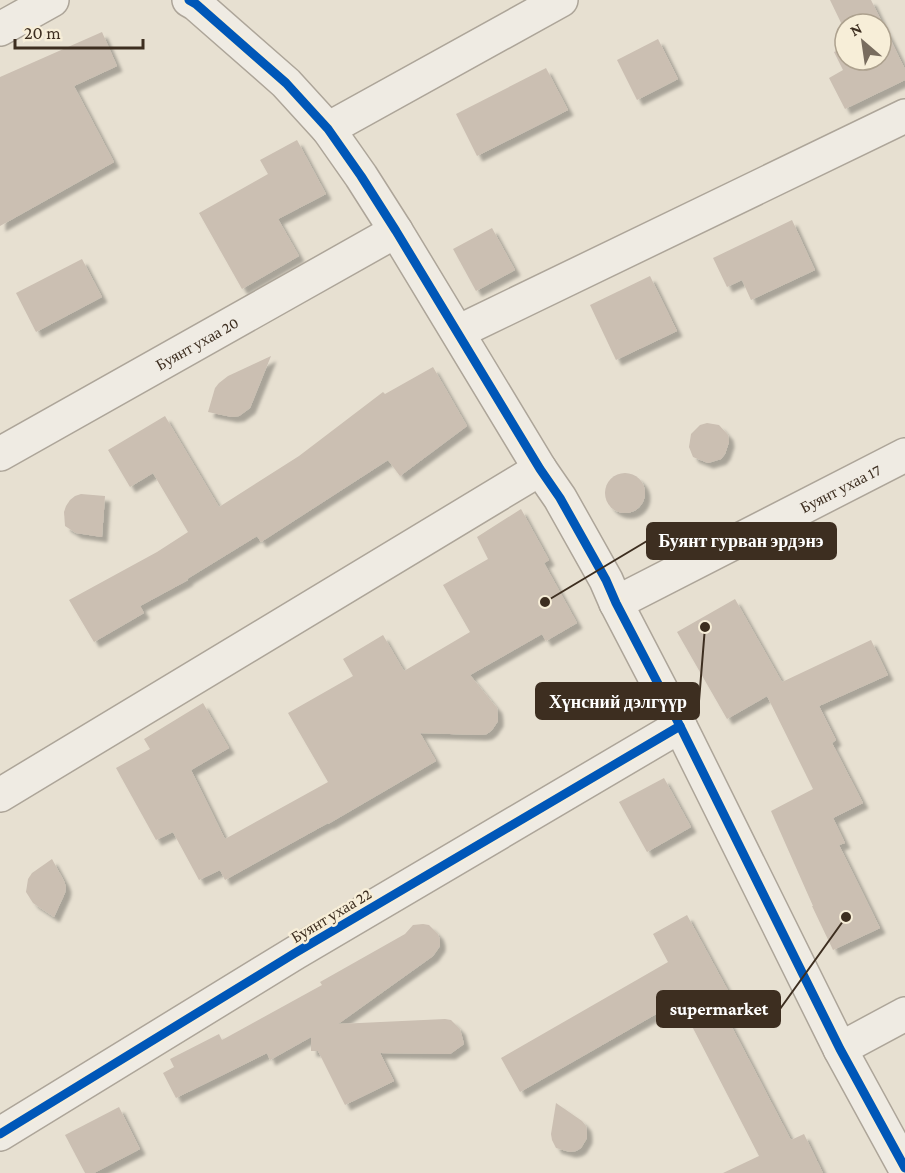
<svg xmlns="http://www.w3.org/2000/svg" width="905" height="1173" viewBox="0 0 905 1173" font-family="'Crimson Pro',serif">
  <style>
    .building { fill: #cbbfb2; filter: url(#shadow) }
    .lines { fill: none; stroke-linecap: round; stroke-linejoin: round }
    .minor-casing { stroke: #ada599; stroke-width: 36 }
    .minor { stroke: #efebe3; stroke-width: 33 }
    .cycleway-casing { stroke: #f7eed8; stroke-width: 13 }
    .cycleway { stroke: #0057b8; stroke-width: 9 }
    .labels { text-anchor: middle; stroke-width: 5; stroke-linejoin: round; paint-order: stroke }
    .street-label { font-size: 16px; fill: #3d2e20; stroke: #f7eed8 }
    .leader { fill: none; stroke: #3d2e20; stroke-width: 2 }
    .callout-dot { fill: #3d2e20; stroke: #f7eed8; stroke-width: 2 }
    .callout { fill: #3d2e20; stroke: #3d2e20; stroke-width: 2 }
    .callout-label { font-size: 18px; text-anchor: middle; font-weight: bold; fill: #fff }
  </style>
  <defs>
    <filter id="shadow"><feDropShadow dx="5.5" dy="5.5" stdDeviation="1.5" flood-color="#0004"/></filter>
  </defs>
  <rect width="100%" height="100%" fill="#e7e0d1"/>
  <g class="building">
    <path d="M830 0H871L905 69V80L845 109 829 78 843 70 834 52 845 47V60H881V24H845V31Z"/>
    <path d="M102 32 117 66 74 86 114 162 0 226V77Z"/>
    <path d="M658 39 678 79 637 100 617 60Z"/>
    <path d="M546 68 568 110 477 156 456 114Z"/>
    <path d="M297 140 326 194 278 219 299 256 242 289 199 213 268 174 260 160Z"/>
    <path d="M792 220 815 270 751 300 742 280 727 287 713 258Z"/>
    <path d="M492 228 515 270 476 291 453 249Z"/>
    <path d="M82 259 102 297 36 332 16 293Z"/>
    <path d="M650 276 677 331 616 360 590 305Z"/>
    <path d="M271 356 250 408 239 416 232 417 208 412 215 388 219 383 228 376Z"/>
    <path d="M433 367 467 426 400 476 388 460 261 542 257 536 187 579 188 580 140 606 144 613 94 642 69 600 157 552 188 532 153 473 130 487 108 450 165 416 219 507 299 456 383 392 385 394Z"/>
    <path d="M707 423 719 425 728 435 729 442 725 454 721 459 708 463 693 457 689 447 691 434 700 425Z"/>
    <circle cx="625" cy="493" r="20"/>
    <path d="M81 494 105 496 102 537 76 533 65 526 64 512 66 506 70 500 75 496Z"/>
    <path d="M521 509 549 560 544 563 577 623 546 641 542 634 470 675 497 708 498 715V721L492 730 487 734 481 735 420 733 436 761 328 824V823L225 880 220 870 199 880 173 832 156 840 116 768 150 749 144 739 203 703 229 748 191 770 225 839 328 782 288 713 353 676 343 659 383 635 404 671 470 632 443 585 488 559 477 537Z"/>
    <path d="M735 599 782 682 871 640 888 675 819 706 836 740 832 743 863 803 833 818 845 843 839 845 880 928 833 950 812 906H813L771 811 813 789 767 696 727 719 677 632Z"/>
    <path d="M664 778 691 827 647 852 619 802Z"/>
    <path d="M52 859 64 881 66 887 65 893 54 917 33 903 26 892 28 879 32 873Z"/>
    <path d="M687 915 737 1007 725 1014 791 1140 804 1134 823 1173H723L759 1156 679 1001 520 1092 501 1058 668 962 653 934Z"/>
    <path d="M423 924 429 925 438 934 440 940V946L433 956 338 1024 445 1019 451 1020 460 1029 464 1044 450 1054 380 1053 394 1081 345 1105 318 1051H311V1037L270 1060 267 1053 176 1098 163 1073 174 1067 170 1059 219 1034 222 1040 322 985 320 982 405 934 413 925Z"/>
    <path d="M556 1103 582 1121 586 1126 587 1132V1138L581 1148 576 1151 570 1152 556 1148 552 1140 551 1134Z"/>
    <path d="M119 1107 140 1149 94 1173H85L65 1135Z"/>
  </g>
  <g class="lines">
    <g class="minor-casing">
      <g id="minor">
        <path d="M189 0 196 4 286 83 328 129 361 176 396 231 540 469 560 498 606 580 616 603 680 726 840 1049 905 1168"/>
        <path d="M0 29 52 0"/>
        <path d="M328 129 561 0"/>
        <path d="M458 332 905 116"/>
        <path id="s1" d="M0 454 396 231"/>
        <path id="s2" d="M616 603 905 455"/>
        <path d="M0 795 540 469"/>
        <path d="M840 1049 905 1014"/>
        <path d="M0 1134 295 953 680 726"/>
      </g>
    </g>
    <use href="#minor" class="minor"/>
    <g class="cycleway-casing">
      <g id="cycleway">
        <path d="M189 0 196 4 286 83 328 129 361 176 396 231 540 469 560 498 606 580 616 603 680 726 840 1049 905 1168"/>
        <path d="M0 1134 295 953 680 726"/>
      </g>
    </g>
    <use href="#cycleway" class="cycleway"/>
  </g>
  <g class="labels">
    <g class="street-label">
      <text dy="6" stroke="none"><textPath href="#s1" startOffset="226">Буянт ухаа 20</textPath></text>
      <text dy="6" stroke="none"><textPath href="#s2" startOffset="252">Буянт ухаа 17</textPath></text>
      <text transform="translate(331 915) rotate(-31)" y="6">Буянт ухаа 22</text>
    </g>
  </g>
  <path class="leader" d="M545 602L647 541M705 627L699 701M846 917L780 1009"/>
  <g class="callout-dot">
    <circle cx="545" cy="602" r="6"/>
    <circle cx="705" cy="627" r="6"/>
    <circle cx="846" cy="917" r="6"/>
  </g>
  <g class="callout">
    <rect x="647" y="523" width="189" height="36" rx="6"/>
    <rect x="536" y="683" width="163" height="36" rx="6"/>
    <rect x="657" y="991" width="123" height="36" rx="6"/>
  </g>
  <g class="callout-label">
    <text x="741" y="547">Буянт гурван эрдэнэ</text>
    <text x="618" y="708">Хүнсний дэлгүүр</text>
    <text x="719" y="1015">supermarket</text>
  </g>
  <g transform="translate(863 42) rotate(331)"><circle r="28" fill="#f7eed8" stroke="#ada18e" stroke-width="1.5"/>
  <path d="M0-4.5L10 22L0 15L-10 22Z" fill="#786c5e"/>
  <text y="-9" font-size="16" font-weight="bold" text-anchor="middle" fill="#3d2e20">N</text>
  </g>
  <path d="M15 39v9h128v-9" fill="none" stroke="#3d2e20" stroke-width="3"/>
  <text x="24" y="39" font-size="18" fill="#3d2e20" stroke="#f7eed8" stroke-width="4.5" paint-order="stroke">20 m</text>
</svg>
